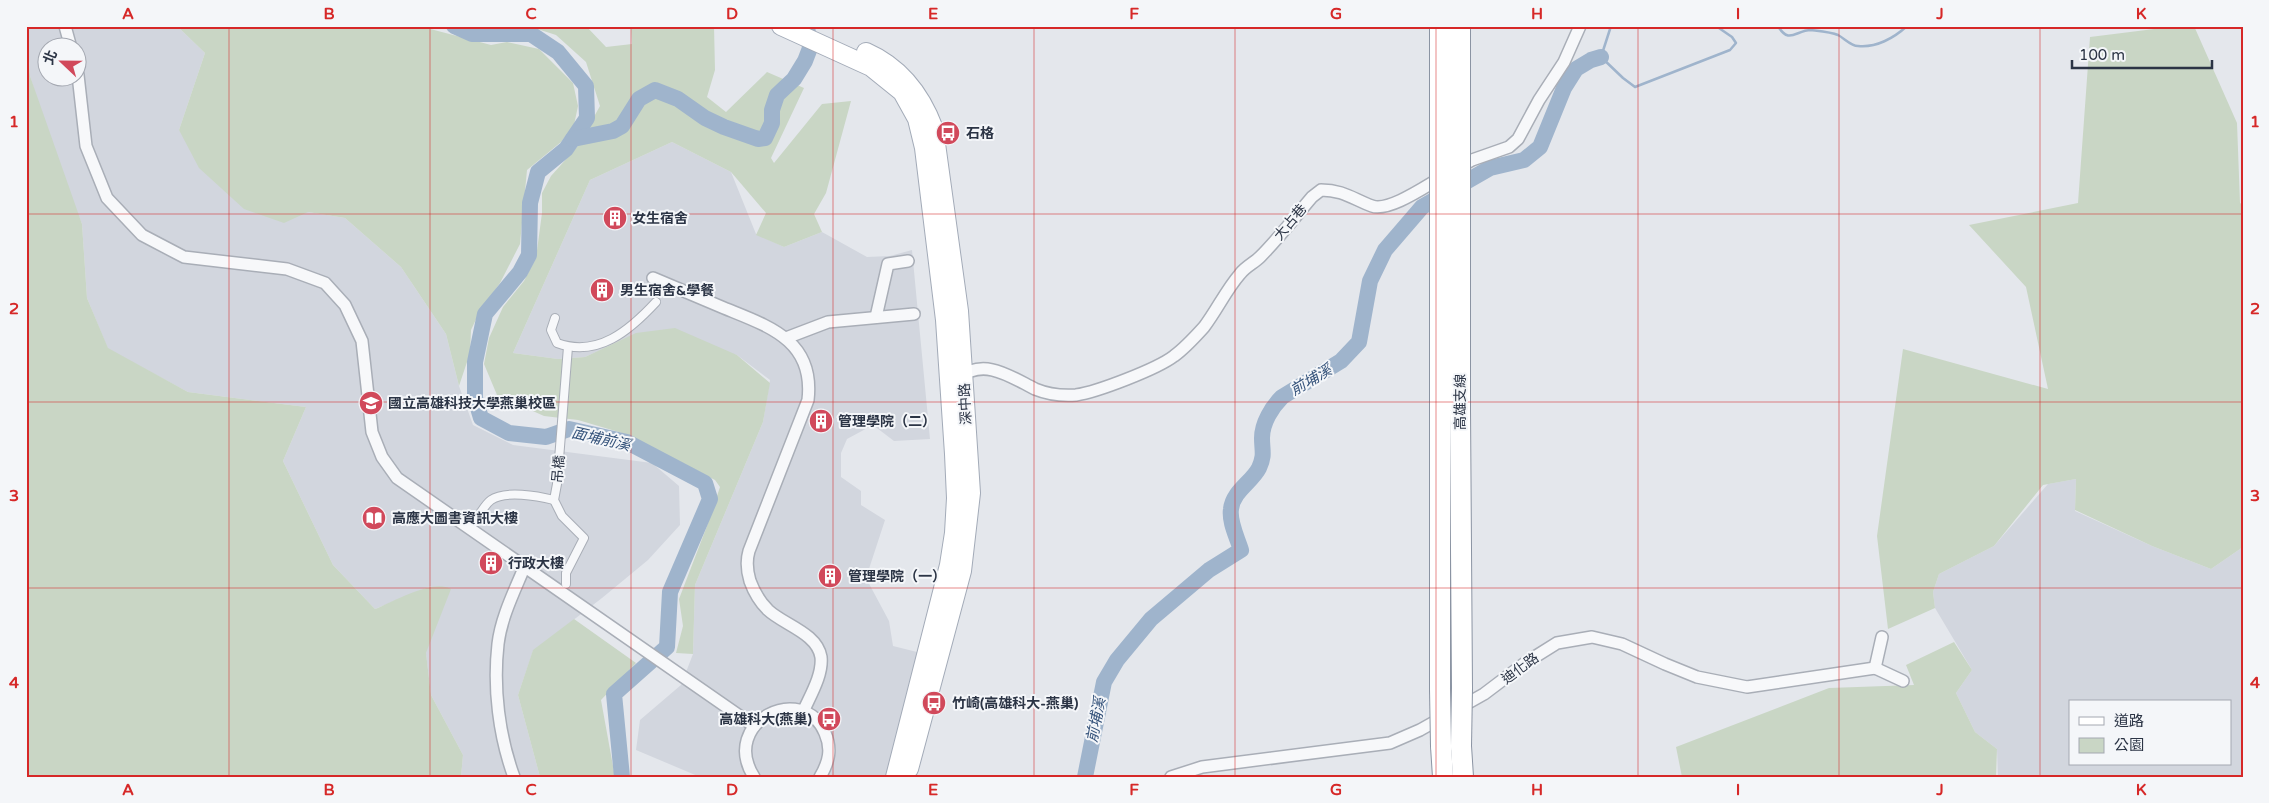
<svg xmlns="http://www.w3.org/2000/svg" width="2269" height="803" viewBox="0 0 2269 803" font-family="'Varela Round','Noto Sans TC',sans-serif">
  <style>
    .built { fill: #d2d6de; fill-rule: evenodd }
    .green { fill: #c9d6c5 }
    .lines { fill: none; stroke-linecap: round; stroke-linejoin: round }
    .stream { stroke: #9fb4cc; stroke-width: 2.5 }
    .river { stroke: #9fb4cc; stroke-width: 16 }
    .pedestrian-casing { stroke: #a9aeb7; stroke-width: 10 }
    .minor-casing { stroke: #a9aeb7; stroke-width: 14 }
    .primary-casing { stroke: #a3abb8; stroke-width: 20 }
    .motorway-casing { stroke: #8b94a3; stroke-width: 22 }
    .pedestrian { stroke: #f7f8fa; stroke-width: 8 }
    .minor { stroke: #f7f8fa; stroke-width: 11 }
    .primary { stroke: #fff; stroke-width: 18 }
    .motorway { stroke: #fff; stroke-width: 20 }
    .motorway-bridge-casing { stroke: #8b94a3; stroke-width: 22; stroke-linecap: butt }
    .motorway-bridge { stroke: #fff; stroke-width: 20 }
    .grid { fill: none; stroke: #d62828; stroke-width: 1; stroke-opacity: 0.55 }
    .labels { text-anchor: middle; stroke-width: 4; stroke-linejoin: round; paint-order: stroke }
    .poi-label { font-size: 14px; font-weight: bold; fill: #2b3445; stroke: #f4f6f9; text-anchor: start }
    .street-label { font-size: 14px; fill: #2b3445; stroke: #f4f6f9 }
    .water-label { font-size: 15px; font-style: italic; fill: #34527a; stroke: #f4f6f9 }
    .neatline { fill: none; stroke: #d62828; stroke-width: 2 }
    .grid-label { font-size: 16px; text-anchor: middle; font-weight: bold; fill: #d62828 }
  </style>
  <rect width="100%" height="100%" fill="#e4e7ec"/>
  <g class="built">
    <path d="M27 26H177L205 53 179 130 308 212 345 218 401 267 446 334 459 386 473 425 513 445 652 463 679 486 680 525 648 560 602 598 533 651 518 695 540 777H461L463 755 431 695 426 654 431 586 375 609 333 565 283 461 306 407 188 392 108 349 87 298 82 224 54 153 30 76ZM48 48H78V78H48Z"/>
    <path d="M672 142 731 172 756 234 784 247 822 232 867 257 890 256 912 250 930 439 894 441 873 425 847 439 841 453V477L861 491V505L885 520 866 578 889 621 893 646 921 653 889 777H700L636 750 640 720 681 685 693 654 695 585 763 422 770 380 737 355 636 334 585 357 558 359 513 353 590 180Z"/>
    <path d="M2076 479 2075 511 2152 546 2211 569 2243 547V777H1998L1997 749 1975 732 1956 693 1972 670 1935 608 1933 592 1939 574 1994 546 2048 484ZM2070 702H2230V764H2070Z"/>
  </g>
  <g class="green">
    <path d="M26 26 30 76 82 224 87 298 108 348 188 392 306 407 283 461 333 565 375 609C393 602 433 578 451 589L426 653 431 695 463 755 461 777H26Z"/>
    <path d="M177 26H419L491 45 507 42 539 49 573 83 578 106 574 125 561 142 527 170 520 244 500 283 479 313 471 330 470 353 459 386 446 334 401 267 345 218 308 212 284 223 244 209 199 168 179 130 205 53Z"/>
    <path d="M528 26H586L606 47 632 44 631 26H714L715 70 707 97 726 112 767 72 804 88 771 158 774 163 822 104 851 101 826 193 814 214 822 232 784 247 756 235 766 213 731 172 672 142 590 180 513 353 558 359 585 357 636 333 675 328 737 355 770 383 763 422 695 585 693 654 676 653 683 626 679 599 707 526 720 487 715 480 629 435 578 420 544 416 497 395 484 364 489 338 503 307 524 281 536 258 542 213V193L551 176 577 147 600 106 586 62 556 35Z"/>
    <path d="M2178 26H2194L2237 123 2240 203 2243 205V547L2211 569 2152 546 2075 510 2076 479 2043 485 1994 546 1939 574 1933 592 1935 608 1888 629 1877 536 1903 349 2048 389 2026 287 1969 225 2078 203 2090 37Z"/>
    <path d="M574 619 636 663 601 700 615 777H540L518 695 533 650Z"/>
    <path d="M1954 642 1972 670 1956 693 1975 732 1997 749 1996 777H1682L1676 747 1829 688 1914 685 1906 665Z"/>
  </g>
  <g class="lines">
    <g class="stream">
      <path d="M1611 26 1601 57 1623 78 1635 87 1730 50 1736 43 1732 37 1716 26"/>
      <path d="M1778 26C1789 45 1796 30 1811 30 1819 31 1831 32 1838 35 1844 38 1851 46 1858 46 1876 48 1894 38 1907 26"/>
    </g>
    <g class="river">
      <path d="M454 26 472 34H531L558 52 586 86 587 118 566 149 538 172 530 203 529 255 520 272 485 314 475 362V398L481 418 509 433 546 437 569 429 627 442 705 483 710 499 670 592 667 647 614 694 622 777"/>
      <path d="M573 139 613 131 622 126 639 99 655 90 678 99 705 118 724 127 758 139 765 138 772 123V110L777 95 794 79 805 61 810 48 807 26"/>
      <path d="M1085 777 1104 682 1117 660 1151 619 1209 570 1241 550C1237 537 1229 522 1231 509 1233 491 1252 482 1259 468 1265 455 1262 451 1262 438 1262 423 1272 407 1282 397L1341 361 1359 342 1370 281 1385 250 1422 207 1490 168 1524 160 1540 147 1564 88 1576 69 1591 60 1601 57"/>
    </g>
    <g class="pedestrian-casing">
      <g id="pedestrian">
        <path d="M555 318 551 330 557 343C598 358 630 330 656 302"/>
        <path d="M474 523C479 516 484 505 491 500 505 490 538 496 554 500"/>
        <path d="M566 584V573L584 538 562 516 554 500 557 484 568 347"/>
      </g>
    </g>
    <g class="minor-casing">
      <g id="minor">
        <path d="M65 26 71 48"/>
        <path d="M78 75 86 146 107 198 142 235 184 257 287 269 325 283 345 305 362 341 372 432 382 457 397 478 754 726"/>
        <path d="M1458 168 1472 160 1509 147 1518 139 1539 100 1564 62 1580 26"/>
        <path d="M653 278C677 288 700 298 724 308 768 326 815 340 808 400L749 551C746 561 747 571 750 581 754 592 759 601 768 610 784 625 817 633 821 657 823 675 810 696 803 712"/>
        <path d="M876 317 888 264 908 261"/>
        <path d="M786 338 828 322 914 314"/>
        <path d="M959 378C984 357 1011 377 1035 389 1047 394 1062 396 1076 395 1097 392 1157 369 1174 356 1185 348 1195 337 1204 327 1217 310 1226 290 1240 274 1245 267 1254 263 1260 257 1279 238 1295 217 1312 197L1321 190C1343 190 1353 199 1372 206 1389 212 1426 186 1442 177"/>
        <path d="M1875 668 1882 637"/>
        <path d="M1875 668 1903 681"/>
        <path d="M514 777C499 736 493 688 498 644 501 618 514 592 524 568"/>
        <path d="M754 777C719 722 803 681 825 733 832 749 829 762 820 777"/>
        <path d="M1171 777 1202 767 1390 743 1420 730 1484 694 1525 663 1557 643 1592 637 1622 644 1665 664 1697 677 1747 687 1875 668"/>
      </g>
    </g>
    <g class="primary-casing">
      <g id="primary">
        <path d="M781 26 871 67 902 92 917 119 924 148 945 320 954 454 956 498 954 533 949 565 895 777"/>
        <path d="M866 52C900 67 921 94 934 129L959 311 971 493 962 571 909 769"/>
      </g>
    </g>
    <g class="motorway-casing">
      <g id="motorway">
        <path d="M1460 410 1462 688"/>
        <path d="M1440 411V689"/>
        <path d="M1441 746 1443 777"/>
        <path d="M1461 746 1463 777"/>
      </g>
    </g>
    <use href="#pedestrian" class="pedestrian"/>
    <use href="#minor" class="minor"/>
    <use href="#primary" class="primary"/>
    <use href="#motorway" class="motorway"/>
    <g class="motorway-bridge-casing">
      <g id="motorway-bridge">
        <path d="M1440 26V411"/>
        <path d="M1460 26V410"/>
        <path d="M1440 689 1441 746"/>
        <path d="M1461 746 1462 688"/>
      </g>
    </g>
    <use href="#motorway-bridge" class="motorway-bridge"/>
  </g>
  <path class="grid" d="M229 26V777M430 26V777M631 26V777M833 26V777M1034 26V777M1235 26V777M1436 26V777M1638 26V777M1839 26V777M2040 26V777M26 214H2243M26 402H2243M26 588H2243"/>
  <defs>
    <g id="bus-disc" transform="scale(1.25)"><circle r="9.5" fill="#d1495b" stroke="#f4f6f9"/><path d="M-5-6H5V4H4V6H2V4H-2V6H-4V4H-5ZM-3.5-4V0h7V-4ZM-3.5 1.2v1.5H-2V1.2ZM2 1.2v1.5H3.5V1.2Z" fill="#fff"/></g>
    <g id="building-disc" transform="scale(1.25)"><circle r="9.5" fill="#d1495b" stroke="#f4f6f9"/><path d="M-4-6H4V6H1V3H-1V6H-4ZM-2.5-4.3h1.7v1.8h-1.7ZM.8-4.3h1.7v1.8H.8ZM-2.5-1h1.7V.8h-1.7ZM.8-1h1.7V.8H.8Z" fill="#fff"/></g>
    <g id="university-disc" transform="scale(1.25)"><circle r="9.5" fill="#d1495b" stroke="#f4f6f9"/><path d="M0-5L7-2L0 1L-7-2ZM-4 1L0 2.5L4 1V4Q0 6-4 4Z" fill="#fff"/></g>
    <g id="library-disc" transform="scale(1.25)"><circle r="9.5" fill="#d1495b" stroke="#f4f6f9"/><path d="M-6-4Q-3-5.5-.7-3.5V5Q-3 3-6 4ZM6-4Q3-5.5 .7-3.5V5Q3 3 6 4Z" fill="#fff"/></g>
  </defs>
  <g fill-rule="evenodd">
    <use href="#bus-disc" x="948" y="133"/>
    <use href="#building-disc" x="615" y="218"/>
    <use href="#building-disc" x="602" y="290"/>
    <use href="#university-disc" x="371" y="403"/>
    <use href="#building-disc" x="821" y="421"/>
    <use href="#library-disc" x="374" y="518"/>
    <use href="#building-disc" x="491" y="563"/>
    <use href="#building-disc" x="830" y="576"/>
    <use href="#bus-disc" x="934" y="703"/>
    <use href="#bus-disc" x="829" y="719"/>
  </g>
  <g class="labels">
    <g class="poi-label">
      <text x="966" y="138">石格</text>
      <text x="632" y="223">女生宿舍</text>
      <text x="620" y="295">男生宿舍&amp;學餐</text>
      <text x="388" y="408">國立高雄科技大學燕巢校區</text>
      <text x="838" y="426">管理學院（二）</text>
      <text x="392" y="523">高應大圖書資訊大樓</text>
      <text x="508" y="568">行政大樓</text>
      <text x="848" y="581">管理學院（一）</text>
      <text x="952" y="708">竹崎(高雄科大-燕巢)</text>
      <text x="812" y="724" text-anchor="end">高雄科大(燕巢)</text>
    </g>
    <g class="street-label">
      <text transform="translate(1290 222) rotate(-50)" y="5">大占巷</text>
      <text transform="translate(1460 402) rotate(-90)" y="5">高雄支線</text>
      <text transform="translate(965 404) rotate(-93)" y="5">深中路</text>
      <text transform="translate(558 469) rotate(-85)" y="5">吊橋</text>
      <text transform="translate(1520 668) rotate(-36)" y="5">迪化路</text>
    </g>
    <g class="water-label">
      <text transform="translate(1311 380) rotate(-31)" y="5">前埔溪</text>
      <text transform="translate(601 439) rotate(13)" y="5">面埔前溪</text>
      <text transform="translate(1096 720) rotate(-79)" y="5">前埔溪</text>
    </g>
  </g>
  <rect width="2269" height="803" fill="none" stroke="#f4f6f9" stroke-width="55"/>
  <rect x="2069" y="700" width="162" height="65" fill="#f4f6f9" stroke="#a4a8b1"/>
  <rect x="2079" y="717" width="25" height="8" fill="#ffffff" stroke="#a4a8b1"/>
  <text x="2114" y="726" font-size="15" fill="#2b3445">道路</text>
  <rect x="2079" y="738" width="25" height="15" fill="#c9d6c5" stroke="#a4a8b1"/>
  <text x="2114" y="750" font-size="15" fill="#2b3445">公園</text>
  <g transform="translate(62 62) rotate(292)"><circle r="24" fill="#f4f6f9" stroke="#a4a8b1"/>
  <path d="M0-4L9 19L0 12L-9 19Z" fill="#d1495b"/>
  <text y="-8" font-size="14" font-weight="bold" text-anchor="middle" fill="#2b3445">北</text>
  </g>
  <path d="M2072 60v8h140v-8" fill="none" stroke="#2b3445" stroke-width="2.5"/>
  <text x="2079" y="60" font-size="15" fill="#2b3445" stroke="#f4f6f9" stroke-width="4" paint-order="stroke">100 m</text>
  <rect x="28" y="28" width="2214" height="748" class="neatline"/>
  <g class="grid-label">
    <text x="128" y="19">A</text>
    <text x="329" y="19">B</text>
    <text x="531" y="19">C</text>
    <text x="732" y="19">D</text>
    <text x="933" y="19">E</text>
    <text x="1134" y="19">F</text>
    <text x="1336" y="19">G</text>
    <text x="1537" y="19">H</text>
    <text x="1738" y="19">I</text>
    <text x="1940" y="19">J</text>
    <text x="2141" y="19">K</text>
    <text x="14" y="127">1</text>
    <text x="2255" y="127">1</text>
    <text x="14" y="314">2</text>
    <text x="2255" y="314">2</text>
    <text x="14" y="501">3</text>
    <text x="2255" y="501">3</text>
    <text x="14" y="688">4</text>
    <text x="2255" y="688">4</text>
    <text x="128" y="795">A</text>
    <text x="329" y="795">B</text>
    <text x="531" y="795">C</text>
    <text x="732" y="795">D</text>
    <text x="933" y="795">E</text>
    <text x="1134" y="795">F</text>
    <text x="1336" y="795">G</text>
    <text x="1537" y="795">H</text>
    <text x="1738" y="795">I</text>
    <text x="1940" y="795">J</text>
    <text x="2141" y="795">K</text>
  </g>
</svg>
